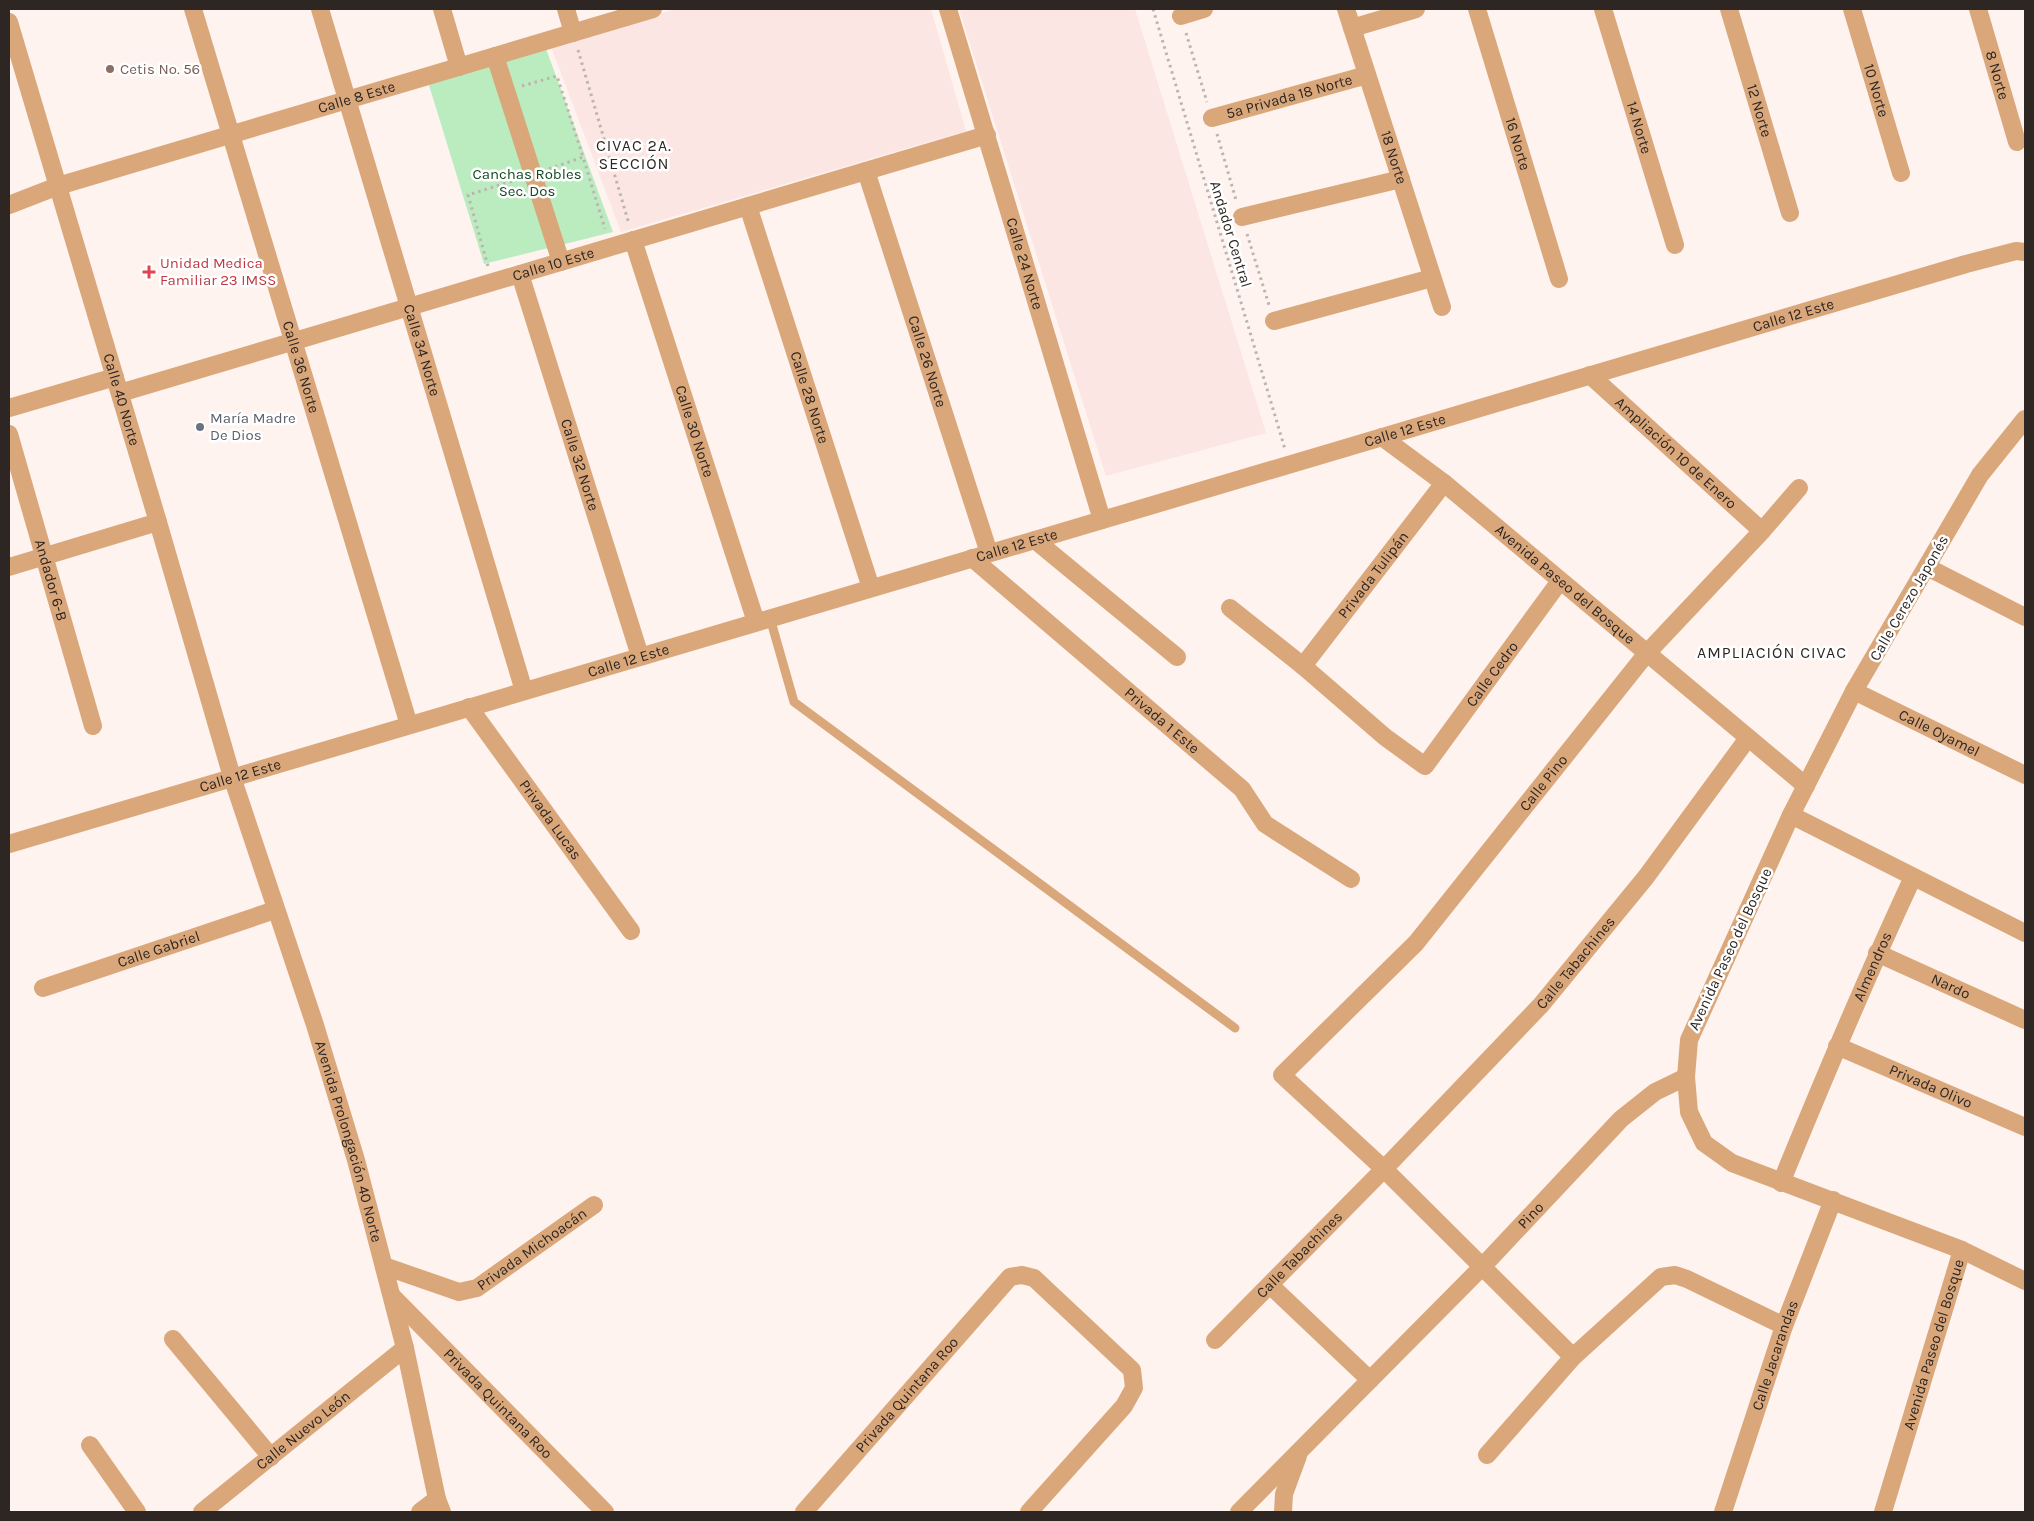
<svg xmlns="http://www.w3.org/2000/svg" width="2034" height="1521" viewBox="0 0 2034 1521" font-family="Karla,sans-serif">
  <style>
    .education { fill: #fce6e4 }
    .green { fill: #bbecc0 }
    .lines { fill: none; stroke-linecap: round; stroke-linejoin: round }
    .path { stroke: #bdb3af; stroke-width: 3; stroke-dasharray: 2.5 4; stroke-linecap: butt }
    .service { stroke: #daa77b; stroke-width: 9 }
    .minor { stroke: #daa77b; stroke-width: 18 }
    .education-dot { fill: #8d6e63; stroke: #fff; stroke-width: 2 }
    .health-dot { fill: #e0444e; stroke: #fff; stroke-width: 2 }
    .worship-dot { fill: #6b7280; stroke: #fff; stroke-width: 2 }
    .labels { text-anchor: middle; stroke-width: 5; stroke-linejoin: round; paint-order: stroke }
    .education-label { font-size: 15px; fill: #785e54; stroke: #fff; text-anchor: start }
    .street-label { font-size: 15px; fill: #2d2623; stroke: #fff }
    .park-label { font-size: 15px; fill: #104b1f; stroke: #fff }
    .health-label { font-size: 15px; fill: #be3a42; stroke: #fff; text-anchor: start }
    .worship-label { font-size: 15px; fill: #5b616d; stroke: #fff; text-anchor: start }
    .neighbourhood-label { font-size: 16px; letter-spacing: 1px; fill: #2d2623; stroke: #fff }
  </style>
  <rect width="100%" height="100%" fill="#fef3ef"/>
  <g class="education">
    <path d="M676 9H931L966 131 621 232 550 44Z"/>
    <path d="M959 9H1135L1266 433 1106 476Z"/>
  </g>
  <path class="green" d="M545 46 613 232 484 264 428 82Z"/>
  <g class="lines">
    <g class="path">
      <path d="M1153 9 1285 449"/>
      <path d="M1186 33 1207 102"/>
      <path d="M578 50 629 224"/>
      <path d="M522 86 557 76 583 157"/>
      <path d="M1217 134 1236 200"/>
      <path d="M549 169 583 157 605 229"/>
      <path d="M1247 234 1269 305"/>
      <path d="M488 266 468 195 516 180"/>
    </g>
    <path class="service" d="M770 618 794 702 1235 1028"/>
    <g class="minor">
      <path id="s1" d="M193 9 409 725"/>
      <path id="s2" d="M320 9 524 691"/>
      <path d="M442 9 459 67"/>
      <path d="M566 9 573 33"/>
      <path id="s3" d="M948 9 1102 520"/>
      <path id="s4" d="M1346 9 1442 307"/>
      <path id="s5" d="M1477 9 1559 279"/>
      <path id="s6" d="M1603 9 1675 245"/>
      <path id="s7" d="M1729 9 1790 213"/>
      <path id="s8" d="M1852 9 1901 173"/>
      <path id="s9" d="M1978 9 2017 142"/>
      <path d="M1181 16 1204 9"/>
      <path id="s10" d="M9 22 158 522 232 777 315 1025 356 1160 405 1348 437 1499 442 1512"/>
      <path d="M1352 28 1416 9"/>
      <path d="M495 56 561 262"/>
      <path id="s11" d="M1212 118 1367 75"/>
      <path id="s12" d="M866 171 989 553"/>
      <path id="s13" d="M9 205 58 186 653 9"/>
      <path id="s14" d="M748 206 871 588"/>
      <path d="M1242 217 1401 179"/>
      <path id="s15" d="M633 240 756 622"/>
      <path id="s16" d="M520 274 640 656"/>
      <path d="M1274 321 1432 278"/>
      <path id="s17" d="M1590 375 1762 531"/>
      <path id="s18" d="M120 393 987 135"/>
      <path d="M9 408 115 377"/>
      <path d="M2025 419 1980 475 1854 691 1791 815 1689 1040 1686 1077 1689 1112 1704 1143 1732 1163 1962 1250 2025 1281"/>
      <path id="s19" d="M9 434 93 726"/>
      <path id="s20" d="M1382 437 1444 483 1806 786"/>
      <path d="M1035 540 1177 657"/>
      <path id="s21" d="M972 558 1242 789 1265 824 1351 879"/>
      <path d="M9 567 158 522"/>
      <path d="M1927 567 2025 617"/>
      <path id="s22" d="M1230 608 1303 666 1385 737 1425 766 1560 581"/>
      <path id="s23" d="M1303 666 1444 483"/>
      <path id="s24" d="M1854 691 2025 775"/>
      <path id="s25" d="M469 707 631 931"/>
      <path d="M1791 815 2025 933"/>
      <path id="s26" d="M9 844 1966 264 2016 251 2025 252"/>
      <path id="s27" d="M1877 953 2025 1020"/>
      <path id="s28" d="M43 988 275 910"/>
      <path id="s29" d="M1837 1046 2025 1127"/>
      <path id="s30" d="M1781 1183C1823 1080 1866 978 1913 877"/>
      <path id="s31" d="M384 1266 459 1292 477 1288 594 1205"/>
      <path d="M1270 1285 1370 1380"/>
      <path id="s32" d="M392 1296 605 1512"/>
      <path d="M173 1339 271 1457"/>
      <path id="s33" d="M1215 1340 1384 1169 1541 1005 1646 877 1748 738"/>
      <path id="s34" d="M1573 1357 1384 1169 1282 1075 1416 943 1647 653 1762 531 1799 488"/>
      <path d="M90 1445 137 1512"/>
      <path d="M1487 1455 1573 1357 1661 1277 1675 1275 1687 1279 1784 1326"/>
      <path id="s35" d="M202 1512 405 1348"/>
      <path d="M420 1512 437 1499"/>
      <path id="s36" d="M804 1512 1010 1277 1022 1275 1034 1278 1132 1370 1134 1388 1124 1406 1029 1512"/>
      <path id="s37" d="M1239 1512 1483 1266 1621 1119 1655 1092 1686 1077"/>
      <path d="M1283 1512 1284 1494 1298 1456"/>
      <path id="s38" d="M1723 1512 1784 1326 1833 1200"/>
      <path id="s39" d="M1883 1512 1962 1250"/>
    </g>
  </g>
  <circle class="education-dot" cx="110" cy="69" r="5"/>
  <path class="health-dot" d="M146.5 264.5h5v5h5v5h-5v5h-5v-5h-5v-5h5z"/>
  <circle class="worship-dot" cx="200" cy="427" r="5"/>
  <g class="labels">
    <g class="education-label">
      <text x="120" y="74">Cetis No. 56</text>
    </g>
    <g class="street-label">
      <text dy="5" stroke="none"><textPath href="#s9" startOffset="69">8 Norte</textPath></text>
      <text dy="5" stroke="none"><textPath href="#s8" startOffset="85">10 Norte</textPath></text>
      <text dy="5" stroke="none"><textPath href="#s11" startOffset="80">5a Privada 18 Norte</textPath></text>
      <text dy="5" stroke="none"><textPath href="#s13" startOffset="364">Calle 8 Este</textPath></text>
      <text dy="5" stroke="none"><textPath href="#s7" startOffset="106">12 Norte</textPath></text>
      <text dy="5" stroke="none"><textPath href="#s6" startOffset="124">14 Norte</textPath></text>
      <text dy="5" stroke="none"><textPath href="#s5" startOffset="141">16 Norte</textPath></text>
      <text dy="5" stroke="none"><textPath href="#s4" startOffset="156">18 Norte</textPath></text>
      <text transform="translate(1231 234) rotate(73)" y="5">Andador Central</text>
      <text dy="5" stroke="none"><textPath href="#s18" startOffset="452">Calle 10 Este</textPath></text>
      <text dy="5" stroke="none"><textPath href="#s3" startOffset="266">Calle 24 Norte</textPath></text>
      <text dy="5" stroke="none"><textPath href="#s26" startOffset="1861">Calle 12 Este</textPath></text>
      <text dy="5" stroke="none"><textPath href="#s2" startOffset="356">Calle 34 Norte</textPath></text>
      <text dy="5" stroke="none"><textPath href="#s12" startOffset="200">Calle 26 Norte</textPath></text>
      <text dy="5" stroke="none"><textPath href="#s1" startOffset="374">Calle 36 Norte</textPath></text>
      <text dy="5" stroke="none"><textPath href="#s14" startOffset="201">Calle 28 Norte</textPath></text>
      <text dy="5" stroke="none"><textPath href="#s10" startOffset="394">Calle 40 Norte</textPath></text>
      <text dy="5" stroke="none"><textPath href="#s26" startOffset="1456">Calle 12 Este</textPath></text>
      <text dy="5" stroke="none"><textPath href="#s15" startOffset="201">Calle 30 Norte</textPath></text>
      <text dy="5" stroke="none"><textPath href="#s17" startOffset="116">Ampliación 10 de Enero</textPath></text>
      <text dy="5" stroke="none"><textPath href="#s16" startOffset="200">Calle 32 Norte</textPath></text>
      <text dy="5" stroke="none"><textPath href="#s26" startOffset="1051">Calle 12 Este</textPath></text>
      <text dy="5" stroke="none"><textPath href="#s23" startOffset="115">Privada Tulipán</textPath></text>
      <text dy="5" stroke="none"><textPath href="#s19" startOffset="152">Andador 6-B</textPath></text>
      <text dy="5" stroke="none"><textPath href="#s20" startOffset="235">Avenida Paseo del Bosque</textPath></text>
      <text transform="translate(1909 598) rotate(-60)" y="5">Calle Cerezo Japonés</text>
      <text dy="5" stroke="none"><textPath href="#s26" startOffset="646">Calle 12 Este</textPath></text>
      <text dy="5" stroke="none"><textPath href="#s22" startOffset="365">Calle Cedro</textPath></text>
      <text dy="5" stroke="none"><textPath href="#s21" startOffset="250">Privada 1 Este</textPath></text>
      <text dy="5" stroke="none"><textPath href="#s24" startOffset="95">Calle Oyamel</textPath></text>
      <text dy="5" stroke="none"><textPath href="#s26" startOffset="241">Calle 12 Este</textPath></text>
      <text dy="5" stroke="none"><textPath href="#s34" startOffset="798">Calle Pino</textPath></text>
      <text dy="5" stroke="none"><textPath href="#s25" startOffset="139">Privada Lucas</textPath></text>
      <text dy="5" stroke="none"><textPath href="#s28" startOffset="122">Calle Gabriel</textPath></text>
      <text transform="translate(1730 949) rotate(-65)" y="5">Avenida Paseo del Bosque</text>
      <text dy="5" stroke="none"><textPath href="#s33" startOffset="522">Calle Tabachines</textPath></text>
      <text dy="5" stroke="none"><textPath href="#s30" startOffset="235">Almendros</textPath></text>
      <text dy="5" stroke="none"><textPath href="#s27" startOffset="81">Nardo</textPath></text>
      <text dy="5" stroke="none"><textPath href="#s29" startOffset="102">Privada Olivo</textPath></text>
      <text dy="5" stroke="none"><textPath href="#s10" startOffset="1170">Avenida Prolongación 40 Norte</textPath></text>
      <text dy="5" stroke="none"><textPath href="#s37" startOffset="416">Pino</textPath></text>
      <text dy="5" stroke="none"><textPath href="#s31" startOffset="165">Privada Michoacán</textPath></text>
      <text dy="5" stroke="none"><textPath href="#s33" startOffset="120">Calle Tabachines</textPath></text>
      <text dy="5" stroke="none"><textPath href="#s39" startOffset="175">Avenida Paseo del Bosque</textPath></text>
      <text dy="5" stroke="none"><textPath href="#s38" startOffset="165">Calle Jacarandas</textPath></text>
      <text dy="5" stroke="none"><textPath href="#s36" startOffset="156">Privada Quintana Roo</textPath></text>
      <text dy="5" stroke="none"><textPath href="#s32" startOffset="151">Privada Quintana Roo</textPath></text>
      <text dy="5" stroke="none"><textPath href="#s35" startOffset="130">Calle Nuevo León</textPath></text>
    </g>
    <g class="park-label">
      <text x="527" y="179">Canchas Robles<tspan x="527" dy="17">Sec. Dos</tspan></text>
    </g>
    <g class="health-label">
      <text x="160" y="268">Unidad Medica<tspan x="160" dy="17">Familiar 23 IMSS</tspan></text>
    </g>
    <g class="worship-label">
      <text x="210" y="423">María Madre<tspan x="210" dy="17">De Dios</tspan></text>
    </g>
    <g class="neighbourhood-label">
      <text x="634" y="151">CIVAC 2A.<tspan x="634" dy="18">SECCIÓN</tspan></text>
      <text x="1772" y="658">AMPLIACIÓN CIVAC</text>
    </g>
  </g>
  <rect width="2034" height="1521" fill="none" stroke="#2d2623" stroke-width="20"/>
</svg>
